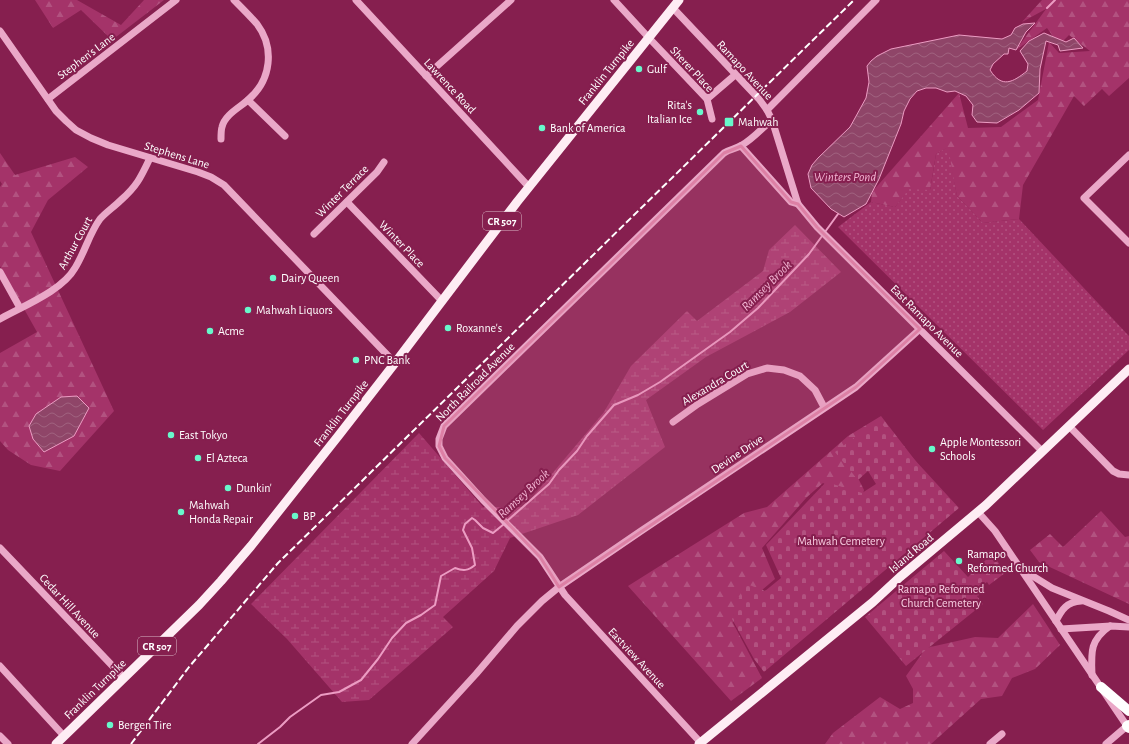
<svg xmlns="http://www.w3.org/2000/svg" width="1129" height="744" viewBox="0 0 1129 744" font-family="'Alegreya Sans',sans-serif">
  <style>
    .forest { fill: url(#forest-firs) }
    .wetland { fill: url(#wetland-marsh) }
    .cemetery { fill: url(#cemetery-stones) }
    .park { fill: url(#park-dots) }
    .water { fill: url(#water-waves); stroke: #ec9cc3 }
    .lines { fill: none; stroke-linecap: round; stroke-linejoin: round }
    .stream { stroke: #ec9cc3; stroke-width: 2 }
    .minor { stroke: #eaa8c8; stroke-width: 7 }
    .major { stroke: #feedf4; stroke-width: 9 }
    .highway { stroke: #fff; stroke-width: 10 }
    .rail { stroke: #fff; stroke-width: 2; stroke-dasharray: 7 3; stroke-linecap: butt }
    .marked { fill: #dd80a5; fill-opacity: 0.2; stroke: #dd80a5; stroke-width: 3; stroke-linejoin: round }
    .poi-dot { fill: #68f8cb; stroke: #861f4f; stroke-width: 1.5 }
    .labels { text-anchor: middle; stroke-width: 4; stroke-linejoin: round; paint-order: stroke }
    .shield { fill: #861f4f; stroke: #dbbcca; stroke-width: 1 }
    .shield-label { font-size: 11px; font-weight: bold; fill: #fff }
    .street-label { font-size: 12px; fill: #fff; stroke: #861f4f }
    .poi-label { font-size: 12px; fill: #fff; stroke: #861f4f; text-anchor: start }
    .park-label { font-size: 12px; fill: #f8cde1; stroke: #861f4f }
    .water-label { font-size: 13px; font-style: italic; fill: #f2b4d2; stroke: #861f4f }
  </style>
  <defs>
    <pattern id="forest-firs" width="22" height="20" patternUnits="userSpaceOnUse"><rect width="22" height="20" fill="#a43369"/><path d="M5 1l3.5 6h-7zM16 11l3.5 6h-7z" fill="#b25280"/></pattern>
    <pattern id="wetland-marsh" width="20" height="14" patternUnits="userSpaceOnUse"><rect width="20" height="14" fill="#a43369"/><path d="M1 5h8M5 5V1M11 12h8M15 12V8" fill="none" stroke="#b25280"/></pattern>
    <pattern id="cemetery-stones" width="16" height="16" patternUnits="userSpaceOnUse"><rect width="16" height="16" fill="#a43369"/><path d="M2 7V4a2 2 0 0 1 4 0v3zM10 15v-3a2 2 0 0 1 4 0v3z" fill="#b25280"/></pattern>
    <pattern id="park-dots" width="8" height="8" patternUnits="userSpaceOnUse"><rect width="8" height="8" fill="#a43369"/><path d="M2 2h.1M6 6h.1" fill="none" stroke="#b25280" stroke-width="1.8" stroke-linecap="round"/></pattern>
    <pattern id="water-waves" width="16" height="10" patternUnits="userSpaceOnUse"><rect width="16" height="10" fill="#8f4568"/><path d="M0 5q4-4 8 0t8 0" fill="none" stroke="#a0617f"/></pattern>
  </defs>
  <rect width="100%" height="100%" fill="#861f4f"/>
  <g class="forest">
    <path d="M35 0H77L121 25 144 0H164L112 40 81 10 53 28Z"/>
    <path d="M1042 0H1129V78L1109 96 1102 89 1084 106 1074 96 1023 185 1019 219 983 223 957 196 947 148 936 154 930 190H909L895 207 871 202 872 192 959 93 968 128 1001 127 1038 100 1049 42 1059 53 1090 51 1069 35 1059 45 1047 28 1016 50 1046 9 1022 22Z"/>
    <path d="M0 153 15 175 75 157 88 167 48 200 31 232 114 411 60 471 31 465 8 450 0 441V353L37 332 0 266V187L2 184 0 181Z"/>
    <path d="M881 416 938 490 870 445 856 474 864 490 862 498 851 499 823 483 807 497 762 548 775 579 734 614 733 623 762 678 731 701 628 586 744 513 767 507 848 436Z"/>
    <path d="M1101 511 1125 537 1129 536V604L1039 562 1030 550 1050 534 1063 547Z"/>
    <path d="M1033 604 1060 645 1035 669 1012 678 1002 696 981 699 931 744H825L833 733 880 697 900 709 913 703V689L906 676 926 648 975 637 998 638Z"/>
  </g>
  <path class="wetland" d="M795 225 841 272 790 312 706 357 646 400 665 447 578 515 510 538 494 571 443 617 453 627 369 700 342 702 287 639 251 604 419 433 483 507H524L604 412 631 366 687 311 697 321 763 271 769 250Z"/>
  <g class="cemetery">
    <path d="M878 420 959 508 764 672 754 659 732 619 744 583 765 591 781 578 766 545 826 482 862 493 876 484 868 471 858 480 835 452Z"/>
    <path d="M944 551 968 577 973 572V571L993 554 1005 573 989 585 987 582 976 591 979 595 977 596 983 604 906 666 865 617Z"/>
  </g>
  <path class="park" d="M948 147 957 196 983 223 1019 219 1129 336V350L1043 430 838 227 871 202 895 207 909 189 930 190 936 154Z"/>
  <g class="water">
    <path d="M1035 23 1026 32 1016 50 1009 48 1008 54H1004L993 64 990 70C1002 89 1013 82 1027 71L1028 64 1020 51 1029 41 1044 33 1066 42 1074 38 1083 48 1060 51 1058 45 1046 41 1040 69 1039 93 1019 110 997 123 977 122 972 115 973 105 966 96 955 91 947 92 936 88H926L917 91 910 99 904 111 901 124 879 179 866 204 844 217 831 209 811 188 808 174 812 165 818 158 850 127 855 118 866 98 869 82 867 66 871 61 877 56 891 49 959 35 1002 39 1011 35 1015 28 1023 24Z"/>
    <path d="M77 396 89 408 74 436 44 452 33 439 29 426 36 414 61 397Z"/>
  </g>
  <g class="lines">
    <g class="stream">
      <path d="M1047 8 1055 0"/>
      <path d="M507 521 549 484 559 470 577 451 587 436 614 405 638 395 660 382 730 332 758 308 809 254 838 214"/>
      <path d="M258 744 280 727 290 717 321 695 339 692 361 680 378 659 392 638 406 623 421 615 435 605 441 576 455 568C463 571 468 571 475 565L472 548 463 530 465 524 472 518 475 520 483 528 493 533 504 524"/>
    </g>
    <g class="minor">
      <path d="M356 0 529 187"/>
      <path d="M614 0 649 38 707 99 712 119"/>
      <path d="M673 8 759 99 767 110 772 120 798 204 817 227 1042 451"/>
      <path d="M0 31 56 111 66 121 76 130 91 138 108 145 198 172 211 177 224 185 395 363"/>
      <path d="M426 76 511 0"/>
      <path d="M48 99 176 0"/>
      <path d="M707 99 735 75"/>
      <path d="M248 100 285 136"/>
      <path d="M767 110 876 0"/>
      <path d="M221 139C221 135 221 130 222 127 225 114 241 107 249 99 271 80 275 48 257 24 250 16 242 8 234 0"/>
      <path d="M741 146 791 202 798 204"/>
      <path d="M1129 155 1084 198 1129 243"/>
      <path d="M347 202 442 301"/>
      <path d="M314 234 377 172 384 162"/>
      <path d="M0 272 20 308"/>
      <path d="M0 319C23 306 62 291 75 268 85 252 89 234 100 219 106 212 114 207 121 200 137 186 141 177 150 158"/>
      <path d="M673 422 698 404 747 374 767 368 784 370 800 376 815 390 824 407"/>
      <path d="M1069 426 1113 471 1119 474 1129 475"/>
      <path d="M978 512 995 531 1127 726 1106 744"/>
      <path d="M0 548 124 678"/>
      <path d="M1023 570 1052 588 1109 611 1129 620"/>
      <path d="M1056 621C1062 609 1067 602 1081 601"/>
      <path d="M1061 629 1111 626 1129 627"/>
      <path d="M0 666 64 736"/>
      <path d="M1092 675C1091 652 1090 640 1110 626"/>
      <path d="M0 736 8 744"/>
      <path d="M701 743 565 595 540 557 483 500 445 458 439 446V439L444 426 724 153C730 149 736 149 742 145 753 139 762 128 772 120"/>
      <path d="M412 744 476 674 517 626 542 601 559 587 641 531 856 387 920 329"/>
      <path d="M990 744 1002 734"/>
    </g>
    <g class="major">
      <path d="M56 744 199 605 221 581 251 546 339 435 395 363 517 202 679 0"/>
      <path d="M699 744 873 602 900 577 986 505 1129 369"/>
    </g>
    <g class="highway">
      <path d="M1101 687 1129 711"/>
      <path d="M1129 725 1127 726 1129 728"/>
    </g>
    <path class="rail" d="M131 744 189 667 278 563 854 0"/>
  </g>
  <path class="marked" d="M741 146 791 202 798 204 817 227 920 329 856 387 559 587 540 557 445 458 439 446 444 426 724 153Z"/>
  <g class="poi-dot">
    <circle cx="639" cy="69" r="4"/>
    <circle cx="700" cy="112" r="4"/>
    <rect x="724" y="117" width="10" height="10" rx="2"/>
    <circle cx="542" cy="128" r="4"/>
    <circle cx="273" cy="278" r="4"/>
    <circle cx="248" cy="310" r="4"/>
    <circle cx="448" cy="328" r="4"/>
    <circle cx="210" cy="331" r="4"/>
    <circle cx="356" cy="360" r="4"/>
    <circle cx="171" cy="435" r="4"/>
    <circle cx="932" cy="449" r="4"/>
    <circle cx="198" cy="458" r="4"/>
    <circle cx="228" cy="488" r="4"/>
    <circle cx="181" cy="512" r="4"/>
    <circle cx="295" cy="516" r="4"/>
    <circle cx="959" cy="561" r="4"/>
    <circle cx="110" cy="725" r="4"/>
  </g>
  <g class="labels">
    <g class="shield">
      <rect x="483" y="212" width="38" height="18" rx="3"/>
      <rect x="138" y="637" width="38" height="18" rx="3"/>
    </g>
    <g class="shield-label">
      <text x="502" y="225">CR 507</text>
      <text x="157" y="650">CR 507</text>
    </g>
    <g class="street-label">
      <text transform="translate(86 56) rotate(-37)" y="4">Stephen's Lane</text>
      <text transform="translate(692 69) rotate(47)" y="4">Sherer Place</text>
      <text transform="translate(745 70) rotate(47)" y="4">Ramapo Avenue</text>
      <text transform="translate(606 72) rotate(-51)" y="4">Franklin Turnpike</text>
      <text transform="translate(450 86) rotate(47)" y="4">Lawrence Road</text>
      <text transform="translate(177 155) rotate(17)" y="4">Stephens Lane</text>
      <text transform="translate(342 191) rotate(-45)" y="4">Winter Terrace</text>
      <text transform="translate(75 243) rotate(-61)" y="4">Arthur Court</text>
      <text transform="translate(402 244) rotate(46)" y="4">Winter Place</text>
      <text transform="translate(927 321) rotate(45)" y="4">East Ramapo Avenue</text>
      <text transform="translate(475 382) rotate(-45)" y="4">North Railroad Avenue</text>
      <text transform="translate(715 383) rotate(-31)" y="4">Alexandra Court</text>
      <text transform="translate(341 413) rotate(-52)" y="4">Franklin Turnpike</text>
      <text transform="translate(737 454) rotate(-34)" y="4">Devine Drive</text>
      <text transform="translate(911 553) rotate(-40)" y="4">Island Road</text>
      <text transform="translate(70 606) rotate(47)" y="4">Cedar Hill Avenue</text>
      <text transform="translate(637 658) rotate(47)" y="4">Eastview Avenue</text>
      <text transform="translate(95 689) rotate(-44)" y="4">Franklin Turnpike</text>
    </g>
    <g class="poi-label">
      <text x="647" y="73">Gulf</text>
      <text x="692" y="109" text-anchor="end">Rita's<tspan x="692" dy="14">Italian Ice</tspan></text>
      <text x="738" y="126">Mahwah</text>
      <text x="550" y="132">Bank of America</text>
      <text x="281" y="282">Dairy Queen</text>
      <text x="256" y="314">Mahwah Liquors</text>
      <text x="456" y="332">Roxanne's</text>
      <text x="218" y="335">Acme</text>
      <text x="364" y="364">PNC Bank</text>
      <text x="179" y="439">East Tokyo</text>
      <text x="940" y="446">Apple Montessori<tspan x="940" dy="14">Schools</tspan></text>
      <text x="206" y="462">El Azteca</text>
      <text x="236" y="492">Dunkin'</text>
      <text x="189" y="509">Mahwah<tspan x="189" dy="14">Honda Repair</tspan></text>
      <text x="303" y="520">BP</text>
      <text x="967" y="558">Ramapo<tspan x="967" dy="14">Reformed Church</tspan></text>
      <text x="118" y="729">Bergen Tire</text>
    </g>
    <g class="park-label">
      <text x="841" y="545">Mahwah Cemetery</text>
      <text x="941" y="593">Ramapo Reformed<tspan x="941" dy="14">Church Cemetery</tspan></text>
    </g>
    <g class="water-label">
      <text x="845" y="181">Winters Pond</text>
      <text transform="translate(766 285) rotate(-45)" y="5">Ramsey Brook</text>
      <text transform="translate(523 493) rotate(-43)" y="5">Ramsey Brook</text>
    </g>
  </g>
</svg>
